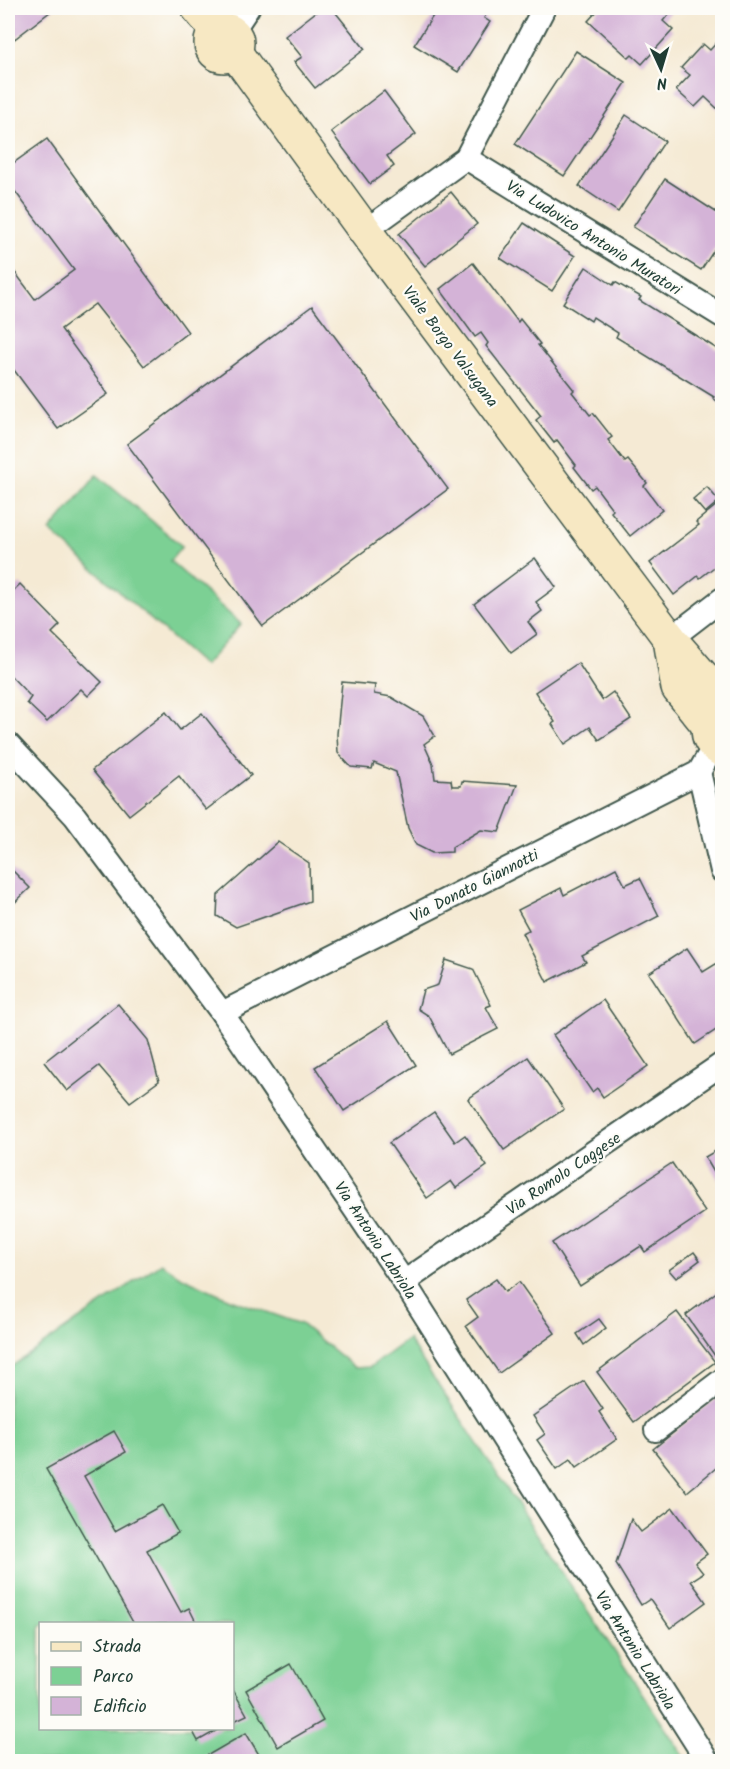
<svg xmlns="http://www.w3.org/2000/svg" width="730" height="1769" viewBox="0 0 730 1769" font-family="Kalam,sans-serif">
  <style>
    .green { fill: #7cd094; stroke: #4e8664; stroke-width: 1.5; fill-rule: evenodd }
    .building { fill: #d4b3d7 }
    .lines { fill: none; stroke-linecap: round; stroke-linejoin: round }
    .street-casing { stroke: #3f574c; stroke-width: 26 }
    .secondary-casing { stroke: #3f574c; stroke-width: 36 }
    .street { stroke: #fff; stroke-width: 22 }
    .secondary { stroke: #f7e8c3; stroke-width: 33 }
    .labels { text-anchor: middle; stroke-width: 4.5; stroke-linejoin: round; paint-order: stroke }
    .street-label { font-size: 16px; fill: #1f3d34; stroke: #fdfcf7 }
  </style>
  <rect width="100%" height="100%" fill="#fdfcf7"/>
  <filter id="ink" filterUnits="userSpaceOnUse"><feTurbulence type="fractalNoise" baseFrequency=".0167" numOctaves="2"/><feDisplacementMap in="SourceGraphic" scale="12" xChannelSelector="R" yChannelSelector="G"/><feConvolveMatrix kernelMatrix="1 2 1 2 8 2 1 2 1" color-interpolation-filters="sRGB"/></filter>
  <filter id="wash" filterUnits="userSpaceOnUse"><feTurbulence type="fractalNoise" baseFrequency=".008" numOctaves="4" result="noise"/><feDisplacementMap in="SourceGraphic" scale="24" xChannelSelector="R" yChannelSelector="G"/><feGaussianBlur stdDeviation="1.35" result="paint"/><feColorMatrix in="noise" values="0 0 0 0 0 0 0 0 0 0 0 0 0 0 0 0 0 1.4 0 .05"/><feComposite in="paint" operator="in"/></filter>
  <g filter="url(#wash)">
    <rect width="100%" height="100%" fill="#f5ead4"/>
    <g class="green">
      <path d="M97 475 182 546 170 561 241 624 204 666 50 531Z"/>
      <path d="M161 1263 180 1276 230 1299 301 1324 355 1368 370 1367 408 1339 687 1761H8V1369ZM40 1624H232V1728H40Z"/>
    </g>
    <g id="blocks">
      <g class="building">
        <path d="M8 8H55L8 44Z"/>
        <path d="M321 8H332L365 49 315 88 294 62 302 57 285 36Z"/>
        <path d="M438 8H490L484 18 490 22 458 72 414 45Z"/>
        <path d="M600 8H674L663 21 673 30 642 64 632 55 629 58 588 21Z"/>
        <path d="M721 38 722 40V113L705 97 695 107 676 90 690 75 681 68 703 44 710 50Z"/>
        <path d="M576 51 626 83 564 176 515 144Z"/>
        <path d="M384 91 416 134 387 156 394 166 370 184 331 132Z"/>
        <path d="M626 115 665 141 618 212 579 186Z"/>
        <path d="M47 139 188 332 144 366 95 304 61 329 108 394 58 429 8 362V263L35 299 74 270 8 182V167Z"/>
        <path d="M665 179 722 216V238L701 270 633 227Z"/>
        <path d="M451 192 477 224 425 266 399 234Z"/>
        <path d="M524 223 575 256 552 291 500 258Z"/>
        <path d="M473 263 518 322 520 319 540 344 538 345 574 390 572 392 590 415 593 413 612 437 608 440 625 462 628 460 647 483 644 486 662 510 630 536 611 512 613 510 595 486 591 489 574 467 576 465 557 440 554 443 536 420 541 416 486 346 488 343 481 333 475 337 440 289Z"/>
        <path d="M586 267 613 285 615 282 641 297 639 300 722 352V405L713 398 714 397 616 337 618 333 593 317 591 321 563 303Z"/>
        <path d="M312 306 448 489 263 626 127 444Z"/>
        <path d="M707 487 719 501 705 513 693 499Z"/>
        <path d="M718 504 721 507 722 506V561L700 578 698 576 674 595 650 563 699 525 696 522Z"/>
        <path d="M535 558 556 587 536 602 542 611 528 622 537 634 511 653 474 604Z"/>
        <path d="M20 584 60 625 52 633 102 682 88 696 81 689 47 722 27 703 31 697 8 673V666L10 664 8 661V596Z"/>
        <path d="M578 663 602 700 613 692 631 719 599 740 590 727 565 744 552 724 555 722 535 692Z"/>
        <path d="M342 682 375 685 374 694 391 697 423 716 435 736 424 744 433 764 435 779 451 780 452 786H461L462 781 517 785 499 832 481 830 452 847V852L432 853 416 845 408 828 396 772 374 763 372 769 351 767 338 753 337 734Z"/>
        <path d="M166 712 180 730 202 713 251 775 206 810 179 776 129 815 92 770Z"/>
        <path d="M278 842 309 863 310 901 236 927 217 916 218 895Z"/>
        <path d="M8 866 30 888 8 909Z"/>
        <path d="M616 868 625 885 640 878 659 916 582 956 586 962 547 982 522 933 529 930 518 910 561 888 564 895Z"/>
        <path d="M687 948 703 972 719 962 722 968V979L718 982 722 990V1026L695 1044 649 973Z"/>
        <path d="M446 960 473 969 491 1005 486 1007 498 1029 449 1054 429 1016 418 1009 423 990 438 985Z"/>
        <path d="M603 1000 648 1066 603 1097 597 1088 592 1092 553 1035Z"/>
        <path d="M118 1004 148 1040 159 1081 130 1102 99 1066 67 1091 44 1062Z"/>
        <path d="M388 1021 416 1065 344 1111 315 1067Z"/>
        <path d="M528 1057 564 1109 504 1150 468 1099Z"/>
        <path d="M434 1112 455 1142 465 1135 487 1166 456 1188 451 1181 427 1198 389 1143Z"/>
        <path d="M722 1147V1186L705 1157Z"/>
        <path d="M672 1163 705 1212 645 1252 641 1246 580 1286 552 1243Z"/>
        <path d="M694 1252 700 1260 676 1278 669 1270Z"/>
        <path d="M496 1279 505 1292 519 1282 555 1333 499 1373 466 1326 478 1317 466 1300Z"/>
        <path d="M722 1288V1356L718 1360 686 1315Z"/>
        <path d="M677 1312 715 1362 634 1422 597 1372Z"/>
        <path d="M599 1319 606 1328 584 1345 577 1334Z"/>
        <path d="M584 1381 603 1409 599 1412 617 1439 577 1467 571 1459 557 1469 537 1440 545 1434 533 1416Z"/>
        <path d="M722 1394V1463L687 1492 653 1449Z"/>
        <path d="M114 1431 126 1452 84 1476 115 1531 162 1505 178 1533 147 1550 181 1612 189 1608 197 1624H134L46 1469Z"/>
        <path d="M673 1508 707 1554 695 1563 703 1573 691 1581 706 1602 670 1628 650 1599 641 1605 616 1564 631 1519 641 1532Z"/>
        <path d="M291 1664 323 1721 278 1747 246 1690Z"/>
        <path d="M232 1688 247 1715 232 1722Z"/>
        <path d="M191 1728H221L198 1741Z"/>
        <path d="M246 1733 261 1758 255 1762H196Z"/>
      </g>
    </g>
  </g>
  <g filter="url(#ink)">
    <use href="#blocks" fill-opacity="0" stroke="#3f574c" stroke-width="1.5"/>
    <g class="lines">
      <g class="street-casing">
        <g id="street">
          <path d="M232 32 248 8"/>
          <path d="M466 158 722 316"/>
          <path d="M365 231 466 158 544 8"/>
          <path d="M670 639 722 599"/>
          <path d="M8 744 75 816 222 1013 404 1282 708 1762"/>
          <path d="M699 772 722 871"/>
          <path d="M222 1013 699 772 714 746"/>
          <path d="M404 1282 722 1064"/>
          <path d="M656 1430 722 1380"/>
        </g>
      </g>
      <g class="secondary-casing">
        <g id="secondary">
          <path d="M198 8 218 32"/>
          <circle cx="224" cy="43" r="13"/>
          <path d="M234 51 365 231 670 639 703 677 722 706"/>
          <path d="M670 639 678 688 709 726"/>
          <path d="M721 713C703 722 705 743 722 750"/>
        </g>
      </g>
      <use href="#street" class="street"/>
      <use href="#secondary" class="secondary"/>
    </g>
  </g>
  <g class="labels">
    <g class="street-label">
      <text transform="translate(594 237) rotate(32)" y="6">Via Ludovico Antonio Muratori</text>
      <text transform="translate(451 346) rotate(53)" y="6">Viale Borgo Valsugana</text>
      <text transform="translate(474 885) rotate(-27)" y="6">Via Donato Giannotti</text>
      <text transform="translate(563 1173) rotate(-34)" y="6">Via Romolo Caggese</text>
      <text transform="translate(376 1240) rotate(57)" y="6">Via Antonio Labriola</text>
      <text transform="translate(636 1650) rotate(58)" y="6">Via Antonio Labriola</text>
    </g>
  </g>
  <rect width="730" height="1769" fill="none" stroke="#fdfcf7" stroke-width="30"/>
  <rect x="39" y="1622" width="195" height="108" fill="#fdfcf7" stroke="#a4b0a9" stroke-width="1.5"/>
  <rect x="51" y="1642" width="30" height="9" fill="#f7e8c3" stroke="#a4b0a9" stroke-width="1.5"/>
  <text x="93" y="1652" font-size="18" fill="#1f3d34">Strada</text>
  <rect x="51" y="1667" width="30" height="18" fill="#7cd094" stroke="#a4b0a9" stroke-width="1.5"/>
  <text x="93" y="1682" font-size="18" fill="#1f3d34">Parco</text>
  <rect x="51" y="1697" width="30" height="18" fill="#d4b3d7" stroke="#a4b0a9" stroke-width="1.5"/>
  <text x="93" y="1712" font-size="18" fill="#1f3d34">Edificio</text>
  <g transform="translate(661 69) rotate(176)" stroke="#fdfcf7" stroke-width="4.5" paint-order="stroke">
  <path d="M0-4.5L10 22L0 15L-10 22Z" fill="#1f3d34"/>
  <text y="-9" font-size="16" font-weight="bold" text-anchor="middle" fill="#1f3d34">N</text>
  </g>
</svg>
